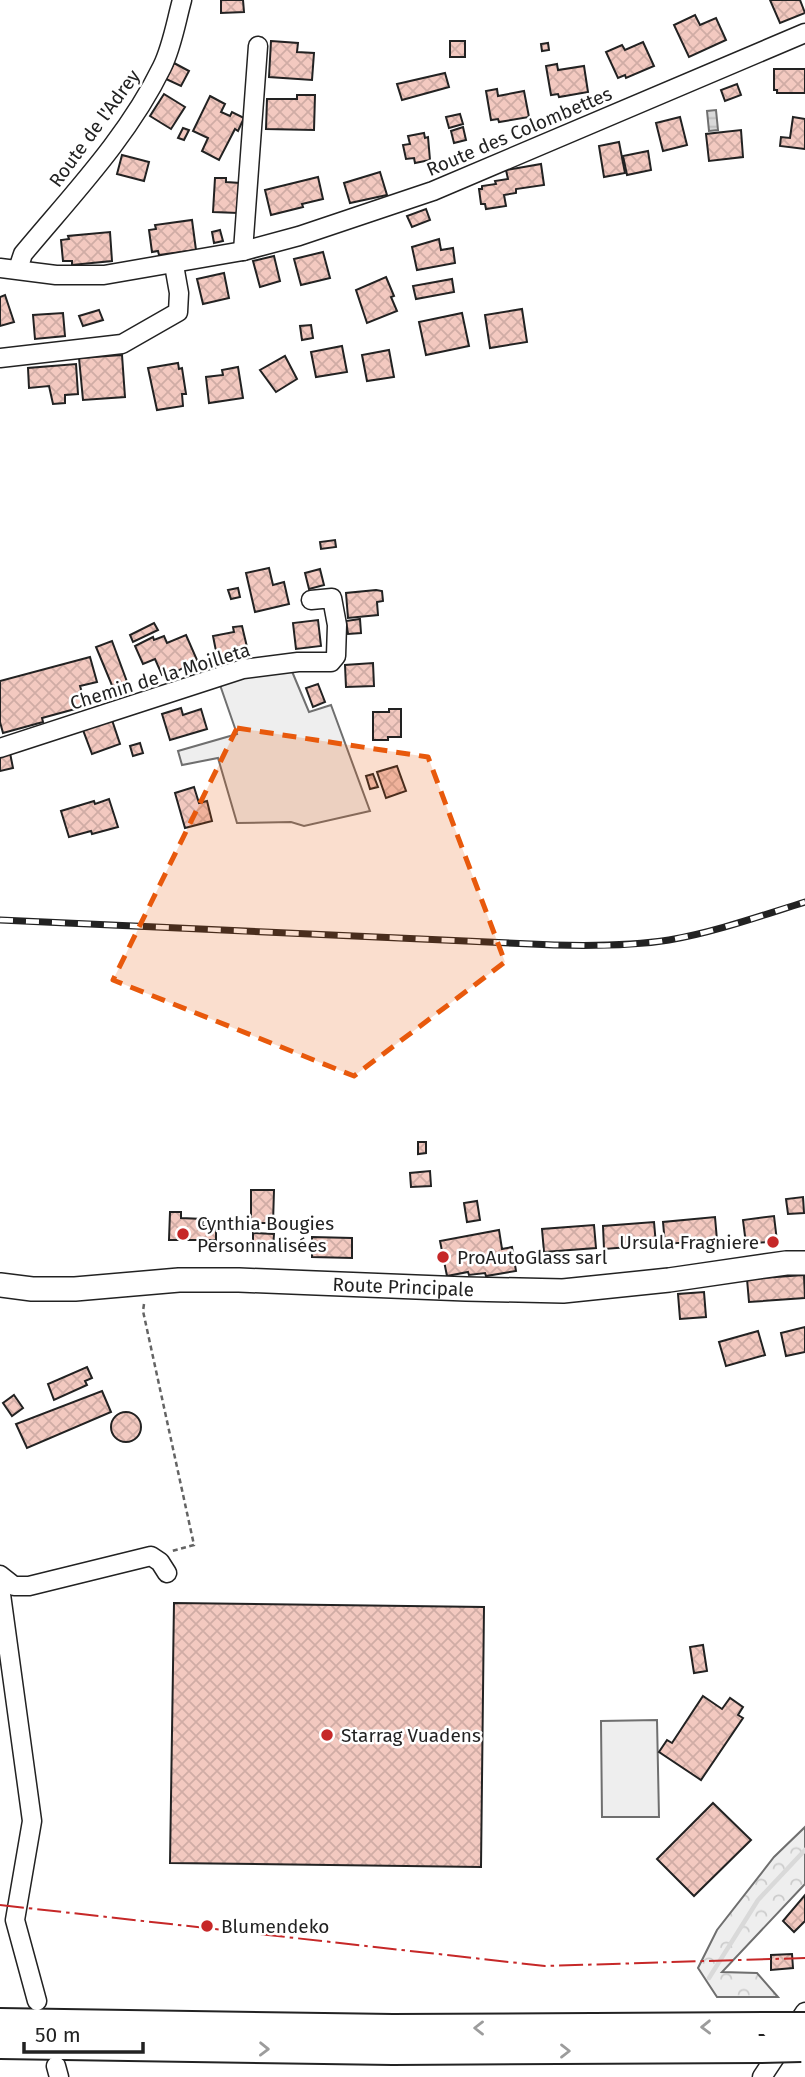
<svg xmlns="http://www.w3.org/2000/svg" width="805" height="2077" viewBox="0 0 805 2077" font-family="'Fira Sans',sans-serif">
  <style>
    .grass { fill: #eee; stroke: #6f6f6f; stroke-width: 2 }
    .forest { fill: url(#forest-crowns); stroke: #6f6f6f; stroke-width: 2 }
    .water { fill: url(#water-rules); stroke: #6f6f6f; stroke-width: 2 }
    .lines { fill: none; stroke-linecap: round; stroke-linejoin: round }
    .stream { stroke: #d9d9d9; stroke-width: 4.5 }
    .building { fill: url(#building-cross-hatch); stroke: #222; stroke-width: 2 }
    .minor-casing { stroke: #222; stroke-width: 21 }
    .major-casing { stroke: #222; stroke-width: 26 }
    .highway-casing { stroke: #222; stroke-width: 30 }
    .path { stroke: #646464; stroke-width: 2.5; stroke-dasharray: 5 3.5; stroke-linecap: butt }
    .minor { stroke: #fff; stroke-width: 18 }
    .major { stroke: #fff; stroke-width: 23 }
    .highway { stroke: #fff; stroke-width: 26 }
    .rail-casing { stroke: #222; stroke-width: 7 }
    .rail { stroke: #fff; stroke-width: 4.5; stroke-dasharray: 13; stroke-linecap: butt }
    .highway-bridge-casing { stroke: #222; stroke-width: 30; stroke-linecap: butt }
    .highway-bridge { stroke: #fff; stroke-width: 26 }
    .power { stroke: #c62828; stroke-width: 2; stroke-dasharray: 24 5 3.5 5; stroke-linecap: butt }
    .oneway { stroke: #9c9c9c }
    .marked { fill: #e8590c; fill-opacity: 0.2; stroke: #e8590c; stroke-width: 5; stroke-dasharray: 14 9; stroke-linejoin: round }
    .poi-dot { fill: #c62828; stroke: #fff; stroke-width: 2.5 }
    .labels { text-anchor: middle; stroke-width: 5; stroke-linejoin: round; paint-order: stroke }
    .street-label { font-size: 19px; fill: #222; stroke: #fff }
    .poi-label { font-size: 19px; fill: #222; stroke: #fff; text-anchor: start }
  </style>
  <defs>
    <pattern id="forest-crowns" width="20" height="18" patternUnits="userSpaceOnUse" patternTransform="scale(1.75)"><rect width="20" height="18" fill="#eee"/><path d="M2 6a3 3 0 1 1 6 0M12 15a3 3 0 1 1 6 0" fill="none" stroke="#ccc"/></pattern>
    <pattern id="water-rules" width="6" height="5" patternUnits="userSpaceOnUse" patternTransform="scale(1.75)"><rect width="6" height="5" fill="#d9d9d9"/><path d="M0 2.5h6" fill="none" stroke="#bababa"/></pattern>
    <pattern id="building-cross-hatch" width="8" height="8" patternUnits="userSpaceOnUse" patternTransform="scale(1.75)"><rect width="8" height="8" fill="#f3c9c0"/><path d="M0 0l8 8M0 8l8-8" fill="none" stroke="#d0aca5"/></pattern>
  </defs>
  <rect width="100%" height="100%" fill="#fff"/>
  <g class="grass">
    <path d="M291 669 309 712 331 705 370 811 304 826 291 822 237 823 218 758 182 765 178 751 237 734 219 682Z"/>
    <path d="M657 1720 659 1817H602L601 1721Z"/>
  </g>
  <path class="forest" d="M805 1827V1884L722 1972 757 1973 778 1997H717L698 1968 717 1930 774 1857Z"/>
  <path class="water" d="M716 110 718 130 709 131 707 111Z"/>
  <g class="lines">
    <path class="stream" d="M709 1978 758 1900 805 1850"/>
  </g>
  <g class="building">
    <path d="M221 0H243L244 12 221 13Z"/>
    <path d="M770 0H800L805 13 780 23Z"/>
    <path d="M695 15 700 25 716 18 726 40 689 57 674 25Z"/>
    <path d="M271 41 298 43 297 52 314 53 312 80 269 77Z"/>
    <rect x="450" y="41" width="15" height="16"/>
    <path d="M643 42 654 66 626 78 625 75 618 78 606 52 622 45 625 50Z"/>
    <path d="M548 43 549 50 542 51 541 44Z"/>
    <path d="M174 63 189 71 181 86 166 79Z"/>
    <path d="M557 64 558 70 584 66 588 92 559 97 558 94 551 95 546 66Z"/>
    <path d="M774 69H805V93H777V90H774Z"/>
    <path d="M445 73 449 87 402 100 397 84Z"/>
    <path d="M737 84 741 95 725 101 721 90Z"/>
    <path d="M497 89 498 96 524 91 529 117 499 122 498 119 491 120 486 91Z"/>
    <path d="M164 94 185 107 171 129 150 116Z"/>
    <path d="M297 95H315L314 130 266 129 267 99H297Z"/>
    <path d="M210 96 225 104 221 112 230 116 232 112 244 118 238 131 235 129 219 160 202 151 208 138 193 131Z"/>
    <path d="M460 114 463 124 449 128 446 117Z"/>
    <path d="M680 117 687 145 663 151 656 123Z"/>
    <path d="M793 117 805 119V149L780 146 781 137 790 138Z"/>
    <path d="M463 127 466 140 454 143 451 131Z"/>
    <path d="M183 128 189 130 184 140 178 138Z"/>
    <path d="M741 130 743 157 709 161 706 134Z"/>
    <path d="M424 133 425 138 428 137 430 160 415 163 414 158 406 159 403 145 410 144 408 136Z"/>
    <path d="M619 142 625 173 604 177 599 146Z"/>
    <path d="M648 151 651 170 627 175 623 156Z"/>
    <path d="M122 155 149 162 144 181 117 174Z"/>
    <path d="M541 164 544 185 516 189V193L504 195 506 206 486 209 485 204H481L479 189H482V186L496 184 495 181 508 179 506 170Z"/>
    <path d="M380 172 387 195 350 203 344 183Z"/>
    <path d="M318 177 323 199 302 204 303 207 271 215 265 190Z"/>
    <path d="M215 178H226V182L240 183 238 213 213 212Z"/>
    <path d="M426 209 430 220 412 227 407 216Z"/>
    <path d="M192 220 196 250 159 255 158 251 152 252 149 230 156 229 155 225Z"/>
    <path d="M220 230 223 241 214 243 212 232Z"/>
    <path d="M110 232 112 261 72 265V261H63L61 240 69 239 68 236Z"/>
    <path d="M439 239 441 250 453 248 455 263 417 270 412 247Z"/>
    <path d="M323 252 330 278 301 285 294 259Z"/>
    <path d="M274 256 280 281 260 287 253 261Z"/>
    <path d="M224 273 229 298 203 304 197 279Z"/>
    <path d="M386 277 394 296 391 297 397 311 367 323 356 290Z"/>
    <path d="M452 279 454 292 416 299 413 286Z"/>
    <path d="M5 295 14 322 0 326V297Z"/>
    <path d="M522 309 527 342 490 348 485 315Z"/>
    <path d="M99 310 103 320 83 326 79 316Z"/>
    <path d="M63 313 65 336 35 339 33 315Z"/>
    <path d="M462 313 469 346 426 355 419 322Z"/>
    <path d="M311 325 313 338 302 340 300 326Z"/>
    <path d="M342 346 347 372 316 377 311 352Z"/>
    <path d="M389 350 394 377 367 381 362 355Z"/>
    <path d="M122 355 125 397 83 400 79 358Z"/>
    <path d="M285 356 297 379 276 392 260 370Z"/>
    <path d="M178 363 179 369 182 368 186 394H182L183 406 157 410 148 368Z"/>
    <path d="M76 364 78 394 65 395V403L53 404 49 386 29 388 28 368Z"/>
    <path d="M238 367 243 398 209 403 206 377 223 375 222 370Z"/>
    <path d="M335 540 336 547 321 549 320 542Z"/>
    <path d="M269 568 273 585 284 582 289 604 255 612 246 573Z"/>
    <path d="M320 569 324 585 309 589 305 573Z"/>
    <path d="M238 588 240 597 231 599 228 590Z"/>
    <path d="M376 590 382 591 383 601 377 602 378 615 348 618 346 593Z"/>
    <path d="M360 619 361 633 348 634 346 621Z"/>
    <path d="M318 620 321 646 296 649 293 623Z"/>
    <path d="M154 623 158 630 133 642 130 635Z"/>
    <path d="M242 626 247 647 241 648 242 651 217 656 213 636 234 632 233 627Z"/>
    <path d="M186 635 197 660 172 674 170 671 162 675 155 659 143 664 135 646 153 637 154 640 164 636 167 643Z"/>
    <path d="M112 641 130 690 116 695 96 647Z"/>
    <path d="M90 657 97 682 80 686 86 706 42 718 43 722 3 733 0 722V681Z"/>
    <path d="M373 663 374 686 346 687 345 665Z"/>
    <path d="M318 684 325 702 313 707 306 688Z"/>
    <path d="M181 708 183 715 201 709 207 729 170 740 162 714Z"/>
    <path d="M389 709H401V737H388V740H373V712H389Z"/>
    <path d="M112 720 120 744 92 754 83 730Z"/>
    <path d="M140 743 143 753 133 756 130 746Z"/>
    <path d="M10 753 13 768 0 771V756Z"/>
    <path d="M397 766 406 791 386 798 377 772Z"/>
    <path d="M373 774 378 787 370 789 366 776Z"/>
    <path d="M194 787 199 803 207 801 212 821 185 828 175 793Z"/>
    <path d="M109 799 118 827 92 834 91 831 69 837 61 811 94 801 95 804Z"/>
    <path d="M418 1142H426V1153L418 1154Z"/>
    <path d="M430 1171 431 1186 411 1187 410 1173Z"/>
    <path d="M251 1190H274L273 1223H251Z"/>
    <path d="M803 1197 804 1213 788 1214 786 1199Z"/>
    <path d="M477 1201 480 1220 467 1222 464 1203Z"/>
    <path d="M170 1212H181V1218L203 1219 202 1226H216V1240H169Z"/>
    <path d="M774 1216 777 1241 746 1244 743 1220Z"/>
    <path d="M715 1217 717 1240 665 1244 663 1222Z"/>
    <path d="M654 1222 656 1245 604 1249 603 1226Z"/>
    <path d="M594 1225 596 1248 544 1252 542 1229Z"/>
    <path d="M499 1230 502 1249 512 1247 516 1271 486 1276 485 1273 469 1275 468 1272 447 1276 440 1241Z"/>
    <path d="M253 1233 274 1234 273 1248 253 1247Z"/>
    <path d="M312 1237 352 1238V1258L312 1257Z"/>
    <path d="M804 1275 805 1298 749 1302 747 1279Z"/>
    <path d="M704 1292 706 1317 680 1319 678 1294Z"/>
    <path d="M805 1327V1352L786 1356 781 1333Z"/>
    <path d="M758 1331 765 1355 726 1366 719 1342Z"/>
    <path d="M87 1367 92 1378 85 1381 87 1385 54 1400 48 1384Z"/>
    <path d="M102 1391 111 1412 27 1448 16 1424Z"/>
    <path d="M14 1395 23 1408 12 1416 3 1403Z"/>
    <circle cx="126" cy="1427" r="15"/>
    <path d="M174 1603 484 1607 481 1867 170 1863Z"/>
    <path d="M703 1645 707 1671 694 1673 690 1647Z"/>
    <path d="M703 1696 722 1709 730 1698 743 1707 738 1715 743 1718 701 1780 659 1752 667 1740 672 1743Z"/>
    <path d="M713 1803 751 1840 694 1896 657 1859Z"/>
    <path d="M805 1895V1921L794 1932 783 1921Z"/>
    <path d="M792 1954 793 1968 771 1970V1955Z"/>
  </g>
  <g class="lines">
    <g class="minor-casing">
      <g id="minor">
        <path d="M243 251 258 46"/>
        <path d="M0 268 56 275H104L243 251 299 236 433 191 805 33"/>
        <path d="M18 269 23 254C72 195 128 137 162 67 172 47 176 22 182 0"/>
        <path d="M0 358 122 344 178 312 179 293 174 265"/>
        <path d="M0 748 243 669 298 662H331L336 656 337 625 332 598 311 600"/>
        <path d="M0 1575 14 1586H29L151 1556 160 1562 167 1573"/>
        <path d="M0 1587 32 1821 15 1920 37 2001"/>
        <path d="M56 2066 59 2077"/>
        <path d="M762 2077 805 2012"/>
      </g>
    </g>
    <g class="major-casing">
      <g id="major">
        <path id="s1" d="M0 1285 32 1289H75L179 1280H239L466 1289 563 1291 669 1280 786 1263H805"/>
      </g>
    </g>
    <g class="highway-casing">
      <g id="highway">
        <path d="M0 2022 393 2028 774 2026"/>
        <path d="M0 2045 393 2051 759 2049"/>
      </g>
    </g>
    <path class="path" d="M144 1304 143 1311 194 1545 172 1551"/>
    <use href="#minor" class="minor"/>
    <use href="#major" class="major"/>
    <use href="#highway" class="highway"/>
    <g class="rail-casing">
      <path id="rail" d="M0 920 554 945C593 946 631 946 669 940 715 932 760 916 805 902"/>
    </g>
    <use href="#rail" class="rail"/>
    <g class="highway-bridge-casing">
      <g id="highway-bridge">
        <path d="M774 2026H805"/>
        <path d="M759 2049 801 2048"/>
      </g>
    </g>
    <use href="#highway-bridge" class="highway-bridge"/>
    <path class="power" d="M0 1905 545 1966 805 1958"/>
  </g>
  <defs><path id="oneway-chevron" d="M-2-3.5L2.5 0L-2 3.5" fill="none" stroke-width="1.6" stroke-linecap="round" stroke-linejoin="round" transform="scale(1.75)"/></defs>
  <g class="oneway">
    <use href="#oneway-chevron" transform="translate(706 2027) rotate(179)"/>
    <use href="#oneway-chevron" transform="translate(479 2028) rotate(-180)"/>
    <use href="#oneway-chevron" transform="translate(264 2049) rotate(1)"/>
    <use href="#oneway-chevron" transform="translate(565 2051)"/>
  </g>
  <path class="marked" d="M237 728 428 757 505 962 354 1076 113 980Z"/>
  <g class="poi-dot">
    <circle cx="183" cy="1234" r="7"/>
    <circle cx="773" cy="1242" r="7"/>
    <circle cx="443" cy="1257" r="7"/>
    <circle cx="327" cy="1735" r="7"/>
    <circle cx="207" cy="1926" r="7"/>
  </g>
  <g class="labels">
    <g class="street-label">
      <text transform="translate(94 128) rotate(-54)" y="7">Route de l'Adrey</text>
      <text transform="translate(519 131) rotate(-23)" y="7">Route des Colombettes</text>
      <text transform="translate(160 676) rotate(-17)" y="7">Chemin de la Moilleta</text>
      <text dy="7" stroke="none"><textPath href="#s1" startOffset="404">Route Principale</textPath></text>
    </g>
    <g class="poi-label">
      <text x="197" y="1230">Cynthia Bougies<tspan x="197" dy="22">Personnalisées</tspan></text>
      <text x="759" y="1249" text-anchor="end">Ursula Fragniere</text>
      <text x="457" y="1264">ProAutoGlass sarl</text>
      <text x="341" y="1742">Starrag Vuadens</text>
      <text x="221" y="1933">Blumendeko</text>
    </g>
  </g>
  <path d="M24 2042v10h119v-10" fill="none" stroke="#222222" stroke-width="3.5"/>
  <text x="35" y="2042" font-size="21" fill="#222222" stroke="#ffffff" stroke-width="5" paint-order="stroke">50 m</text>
</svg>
